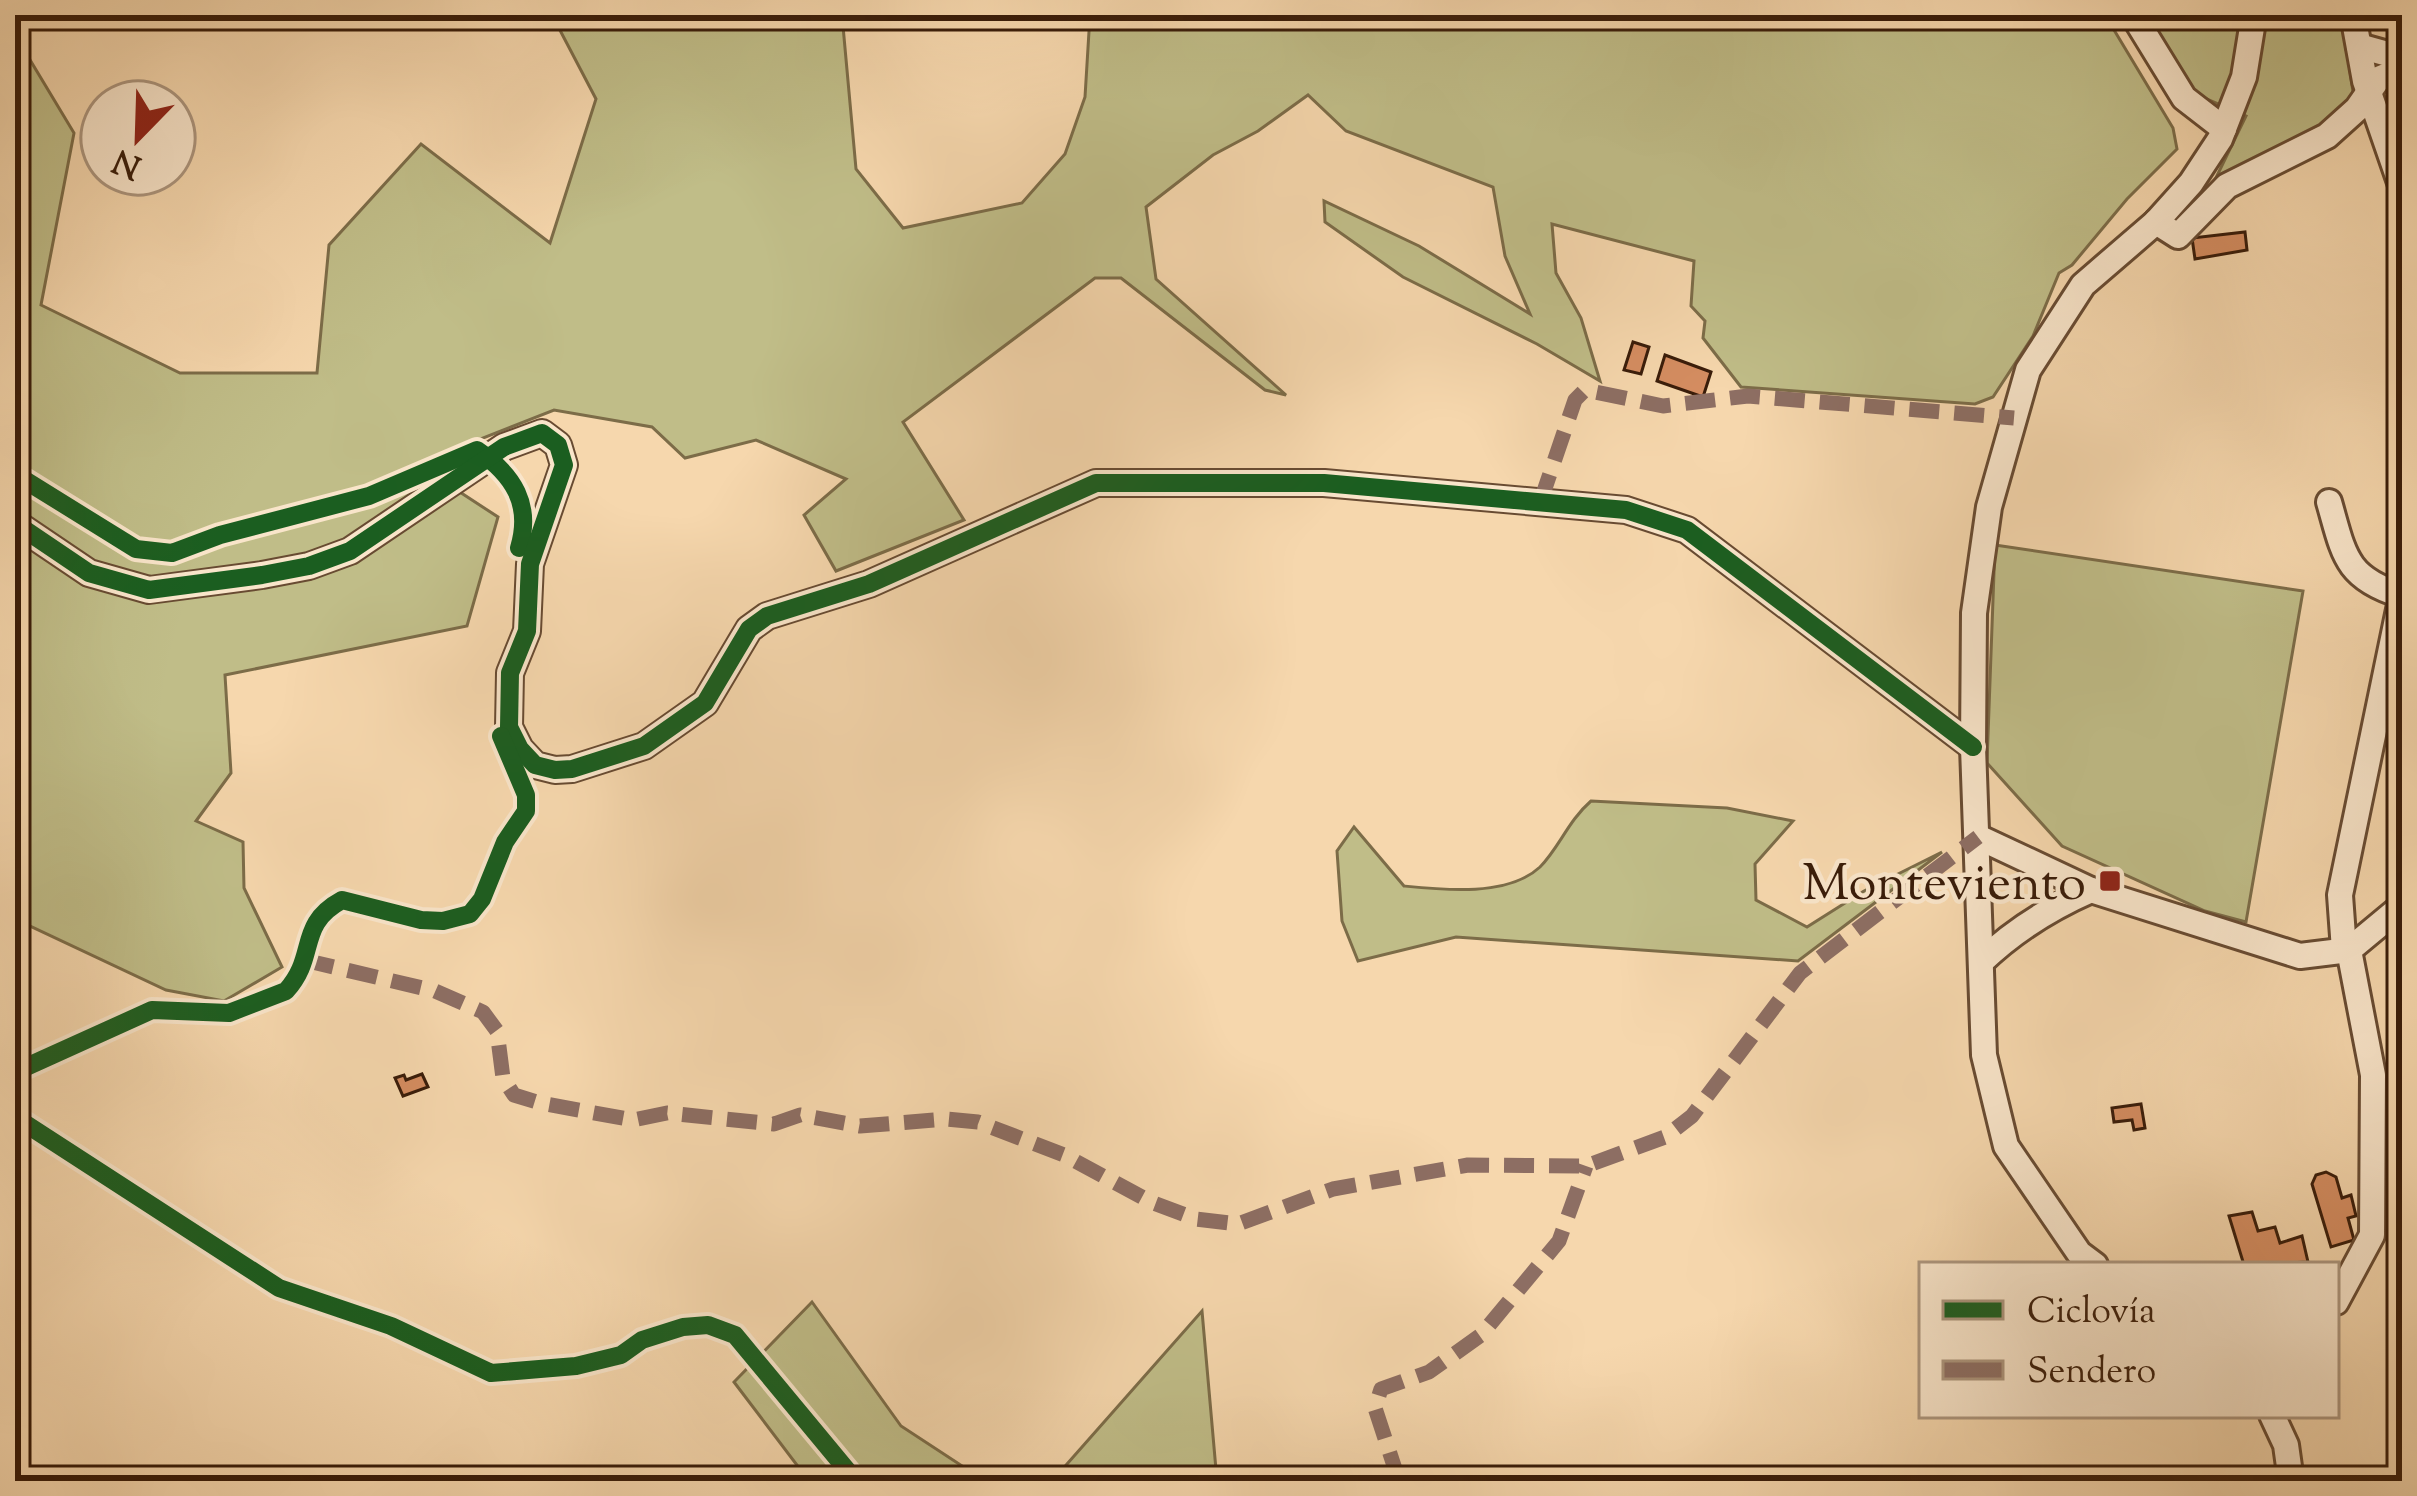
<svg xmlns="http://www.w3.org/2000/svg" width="2417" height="1496" viewBox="0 0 2417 1496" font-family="'Sorts Mill Goudy',serif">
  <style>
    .green { fill: #c0bd88; stroke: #7c6c48; stroke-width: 3 }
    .building { fill: #d58d61; stroke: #391c09; stroke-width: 3 }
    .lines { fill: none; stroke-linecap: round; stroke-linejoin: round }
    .minor-casing { stroke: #684b32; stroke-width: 30 }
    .minor { stroke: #f9e5ca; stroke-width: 24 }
    .quiet { stroke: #8d6e63; stroke-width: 15; stroke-dasharray: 30 15; stroke-linecap: butt }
    .cycleway-casing { stroke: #f9e5ca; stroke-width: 26 }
    .cycleway { stroke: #1b5e20; stroke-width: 18 }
    .poi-dot { fill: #8f2418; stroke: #f9e5ca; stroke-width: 4.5 }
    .labels { text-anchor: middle; stroke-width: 9; stroke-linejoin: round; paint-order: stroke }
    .poi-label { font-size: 51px; fill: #391c09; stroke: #f9e5ca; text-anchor: end }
  </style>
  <rect width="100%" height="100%" fill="#f6d7ad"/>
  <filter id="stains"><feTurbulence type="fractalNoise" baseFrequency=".00167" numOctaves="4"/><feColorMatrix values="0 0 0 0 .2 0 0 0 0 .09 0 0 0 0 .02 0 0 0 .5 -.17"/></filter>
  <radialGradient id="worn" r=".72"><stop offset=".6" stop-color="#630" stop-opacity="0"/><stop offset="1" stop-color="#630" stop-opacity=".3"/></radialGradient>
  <g class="green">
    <path d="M552 15H842L856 169 903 228 1022 203 1065 154 1085 97 1090 15H2105L2173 128 2177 149 2127 199 2072 265 2059 273 2033 336 1993 397 1975 404 1741 387 1703 338 1705 321 1691 306 1694 261 1552 224 1556 273 1581 318 1600 381 1537 344 1403 277 1325 222 1324 201 1419 246 1530 314 1505 256 1493 187 1346 131 1308 95 1258 131 1213 155 1146 207 1156 279 1286 395 1265 390 1121 278H1095L903 422 964 520 836 571 804 515 846 479 756 440 685 458 652 427 554 410 417 464 498 517 467 626 225 675 231 773 196 821 243 842 244 888 282 967 224 1001 166 990 28 925 15 897V35L74 133 41 305 180 373H317L329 245 421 144 550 243 596 99Z"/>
    <path d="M2147 15H2342L2354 99 2339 116 2212 186 2246 116 2188 91Z"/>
    <path d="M1995 545 2303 591 2246 922 2205 911 2062 846 1987 763Z"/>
    <path d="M1591 801 1727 808 1793 821 1755 864 1756 900 1807 927 1864 891 1942 852 1798 961 1456 937 1358 961 1342 921 1337 851 1354 827 1404 886C1443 890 1508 897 1540 867 1559 848 1568 821 1591 801Z"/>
    <path d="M812 1302 901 1426 985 1481H809L734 1382Z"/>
    <path d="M1202 1311 1217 1481H1052Z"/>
  </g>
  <g class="building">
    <path d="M2245 232 2247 250 2195 259 2192 238Z"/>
    <path d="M1633 342 1649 347 1641 374 1624 370Z"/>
    <path d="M1665 355 1711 372 1703 397 1657 381Z"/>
    <path d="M422 1074 428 1087 403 1096 395 1078 404 1075 406 1080Z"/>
    <path d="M2141 1104 2145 1128 2134 1130 2132 1120 2114 1122 2112 1108Z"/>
    <path d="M2326 1172 2336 1177 2342 1198 2351 1195 2356 1216 2348 1218 2354 1240 2331 1247 2312 1184 2316 1175Z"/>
    <path d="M2252 1212 2258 1231 2275 1227 2280 1243 2302 1236 2308 1262 2244 1265 2229 1216Z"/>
  </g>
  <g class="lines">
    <g class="minor-casing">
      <g id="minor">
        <path d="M2133 15 2184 98 2224 129"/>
        <path d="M2353 15 2365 81 2402 188"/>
        <path d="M2359 46 2402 58"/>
        <path d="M2156 222 2178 236 2227 186 2327 136 2357 109 2378 79 2402 69"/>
        <path d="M2329 502C2344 554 2345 578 2401 595"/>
        <path d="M15 523 89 573 149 590 262 575 309 566 350 551 504 447 542 433 558 445 564 465 530 564 527 631 510 673 509 727 520 749 535 765 555 770 572 769 644 746 705 703 749 629 767 616 869 584 1096 483H1324L1626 510 1687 530 1973 747"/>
        <path d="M1978 837 2091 890 2300 956 2349 950 2402 906"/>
        <path d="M2344 950 2340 895 2402 595"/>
        <path d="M1981 962C2013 931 2050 908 2091 890"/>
        <path d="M2095 1265 2079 1253 2006 1146 1984 1055 1973 747 1974 613 1989 507 2028 370 2083 285 2156 222 2191 183 2220 139 2244 77 2254 15"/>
        <path d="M2336 1302 2372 1235 2373 1075 2349 950"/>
        <path d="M2272 1415 2286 1445 2291 1481"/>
      </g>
    </g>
    <use href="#minor" class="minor"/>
    <g class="quiet">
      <path d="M1540 503 1575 400 1585 390 1663 406 1748 396 2014 418"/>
      <path d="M304 960 435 991 483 1012 497 1031 503 1078 514 1095 540 1103 633 1120 667 1113 774 1124 800 1115 860 1126 947 1119 978 1122 1064 1155 1151 1202 1196 1219 1238 1224 1333 1189 1468 1165 1586 1166 1665 1137 1692 1116 1800 973 1978 837"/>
      <path d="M1399 1481 1375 1408 1381 1389 1429 1372 1481 1335 1559 1241 1586 1166"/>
    </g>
    <g class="cycleway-casing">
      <g id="cycleway">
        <path d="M15 474 136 549 172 553 220 535 369 496 477 450C514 475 532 505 519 548"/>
        <path d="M15 523 89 573 149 590 262 575 309 566 350 551 504 447 542 433 558 445 564 465 530 564 527 631 510 673 509 727 520 749 535 765 555 770 572 769 644 746 705 703 749 629 767 616 869 584 1096 483H1324L1626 510 1687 530 1973 747"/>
        <path d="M15 1072 152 1010 229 1013 286 991C318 956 296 925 342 900L421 920 443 921 470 914 482 899 505 842 526 811V795L501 736"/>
        <path d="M15 1117 279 1288 391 1326 491 1373 576 1366 621 1355 642 1340 683 1327 708 1325 735 1335 856 1481"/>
      </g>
    </g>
    <use href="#cycleway" class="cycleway"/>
  </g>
  <rect class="poi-dot" x="2098" y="869" width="24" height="24" rx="6"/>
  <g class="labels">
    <g class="poi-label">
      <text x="2086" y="899">Monteviento</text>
    </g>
  </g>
  <rect width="2417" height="1496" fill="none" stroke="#f6d7ad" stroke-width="60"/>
  <rect x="18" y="18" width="2381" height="1460" fill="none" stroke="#391c09" stroke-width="6"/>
  <rect x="30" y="30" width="2357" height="1436" fill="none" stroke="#391c09" stroke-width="3"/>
  <rect x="1919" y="1262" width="420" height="156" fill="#f9e5ca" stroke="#ac957d" stroke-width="3"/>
  <rect x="1943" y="1301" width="60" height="18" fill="#1b5e20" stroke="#ac957d" stroke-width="3"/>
  <text x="2027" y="1322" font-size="36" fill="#391c09">Ciclovía</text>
  <rect x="1943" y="1361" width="60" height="18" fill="#8d6e63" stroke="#ac957d" stroke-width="3"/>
  <text x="2027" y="1382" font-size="36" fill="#391c09">Sendero</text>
  <g transform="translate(138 138) rotate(203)"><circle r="57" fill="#f9e5ca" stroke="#ac957d" stroke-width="3"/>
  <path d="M0-9L21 45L0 30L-21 45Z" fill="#8f2418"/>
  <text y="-18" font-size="33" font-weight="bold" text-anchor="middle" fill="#391c09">N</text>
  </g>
  <rect width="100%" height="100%" filter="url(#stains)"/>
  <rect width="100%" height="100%" fill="url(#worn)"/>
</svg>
